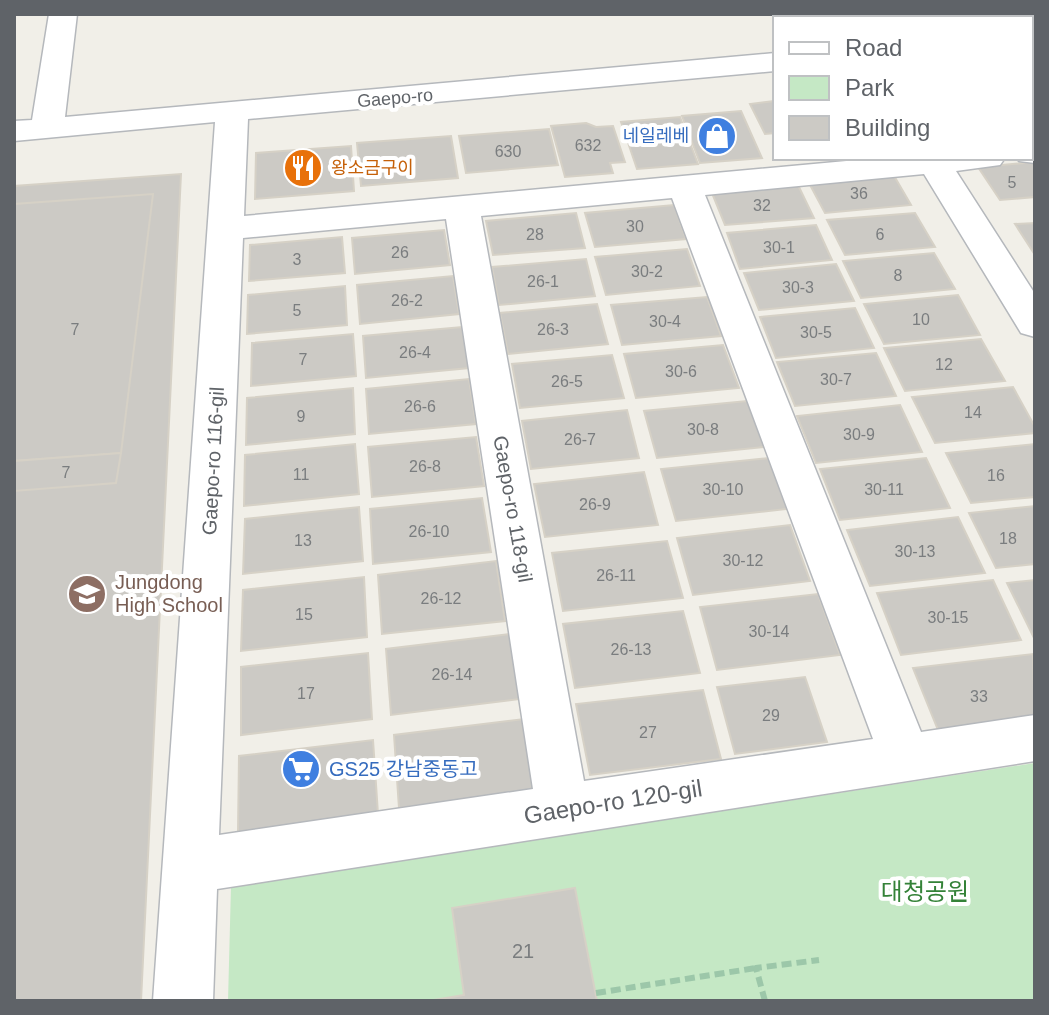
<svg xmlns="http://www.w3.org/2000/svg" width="1049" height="1015" viewBox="0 0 1049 1015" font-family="Arial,'Noto Sans KR',sans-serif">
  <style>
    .green { fill: #c5e8c5 }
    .building { fill: #cccac5; stroke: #d6d1c6; stroke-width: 2 }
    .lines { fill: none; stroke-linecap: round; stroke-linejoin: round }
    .minor-casing { stroke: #b5b8bc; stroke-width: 3 }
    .path-far1 { stroke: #9cc7a9; stroke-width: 4; stroke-dasharray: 6 3; stroke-linecap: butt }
    .path { stroke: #9cc7a9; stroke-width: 6; stroke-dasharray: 10 5; stroke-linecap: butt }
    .minor { fill: #fff; fill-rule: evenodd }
    .labels { text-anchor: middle; stroke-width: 8; stroke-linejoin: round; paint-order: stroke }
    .number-label { font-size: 16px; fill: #7a7d7f }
    .far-street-label { font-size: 18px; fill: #5f6368; stroke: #fff }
    .far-shop-label { font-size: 18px; fill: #366cbe; stroke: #fff; text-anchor: end }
    .far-food-label { font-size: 18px; fill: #c56008; stroke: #fff; text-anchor: start }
    .street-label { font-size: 20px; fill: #5f6368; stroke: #fff }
    .education-label { font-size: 20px; fill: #785e54; stroke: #fff; text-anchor: start }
    .shop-label { font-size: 20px; fill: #366cbe; stroke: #fff; text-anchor: start }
    .near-number-label { font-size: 20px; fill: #7a7d7f }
    .near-street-label { font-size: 24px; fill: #5f6368; stroke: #fff }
    .near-park-label { font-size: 24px; fill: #348238; stroke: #fff }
  </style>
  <rect width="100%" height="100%" fill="#f1efe8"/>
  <path class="green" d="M1035 763V1001H228L231 886Z"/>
  <g class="building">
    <path d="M1035 92V138H1031V93Z"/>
    <path d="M775 101V133L765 134 750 104Z"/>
    <path d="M741 111 762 158 700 163 682 116Z"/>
    <path d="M680 117 698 164 637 169 621 122Z"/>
    <path d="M586 123 596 127 613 126 625 162 610 163 613 173 565 177 551 126Z"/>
    <path d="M549 129 558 165 466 173 459 136Z"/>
    <path d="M451 136 458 178 361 186 357 143Z"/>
    <path d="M351 146 354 191 255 199 256 153Z"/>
    <path d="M1035 162V197L1000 200 978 167Z"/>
    <path d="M181 174 141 1001H14V186Z"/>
    <path d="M893 174 911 205 825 213 808 181Z"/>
    <path d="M798 185 814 218 725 225 712 193Z"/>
    <path d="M153 194 121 453 14 461V204Z"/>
    <path d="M674 205 686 239 595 247 585 213Z"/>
    <path d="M576 213 585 248 493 255 486 221Z"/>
    <path d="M915 213 935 247 845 255 827 220Z"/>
    <path d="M1035 223V255L1015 224Z"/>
    <path d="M816 225 832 260 740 269 727 233Z"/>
    <path d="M444 230 450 265 355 274 352 238Z"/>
    <path d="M342 237 345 273 249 281 250 245Z"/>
    <path d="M687 249 700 286 606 295 595 257Z"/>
    <path d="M934 253 955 289 861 298 843 261Z"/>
    <path d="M586 259 595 296 499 305 492 267Z"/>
    <path d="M836 264 854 301 759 310 744 273Z"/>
    <path d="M453 276 459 314 360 324 357 285Z"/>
    <path d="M345 286 347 325 247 334 248 295Z"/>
    <path d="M958 295 980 335 884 344 864 304Z"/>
    <path d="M707 297 721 336 622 345 611 305Z"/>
    <path d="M597 304 608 344 508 354 500 313Z"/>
    <path d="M855 308 874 348 776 358 760 317Z"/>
    <path d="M462 327 469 368 366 378 363 336Z"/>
    <path d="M353 334 356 376 251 386 252 343Z"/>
    <path d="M981 339 1005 381 905 391 884 348Z"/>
    <path d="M723 345 739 388 636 398 624 354Z"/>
    <path d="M876 353 896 396 795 406 777 362Z"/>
    <path d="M612 355 624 398 520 408 512 364Z"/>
    <path d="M469 379 476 424 369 434 366 389Z"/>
    <path d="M1013 387 1035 427V433L935 443 912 397Z"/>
    <path d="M353 388 355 434 246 445 247 398Z"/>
    <path d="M747 401 764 447 657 458 644 411Z"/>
    <path d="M900 405 922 452 816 463 797 416Z"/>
    <path d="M627 410 639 458 531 469 522 421Z"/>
    <path d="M476 437 484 486 372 497 368 447Z"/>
    <path d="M355 444 359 494 244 506 245 455Z"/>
    <path d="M1035 444V497L971 503 946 453Z"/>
    <path d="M121 453 116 483 14 491V461Z"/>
    <path d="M769 458 787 509 676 521 661 469Z"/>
    <path d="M926 458 950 508 840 520 820 469Z"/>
    <path d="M644 472 658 525 545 537 534 484Z"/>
    <path d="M482 498 491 552 373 564 370 509Z"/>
    <path d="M1035 506V564L996 568 969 513Z"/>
    <path d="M359 507 363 561 243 574 245 519Z"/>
    <path d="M958 517 985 573 870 586 847 530Z"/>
    <path d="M790 525 810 581 693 595 677 538Z"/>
    <path d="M667 541 683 598 563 611 552 553Z"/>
    <path d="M496 561 505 621 382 634 378 575Z"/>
    <path d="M364 577 367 637 241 651 243 590Z"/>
    <path d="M993 580 1021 640 901 655 877 593Z"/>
    <path d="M1035 580V640L1007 583Z"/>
    <path d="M818 594 840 655 717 670 700 607Z"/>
    <path d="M683 611 700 673 575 688 563 624Z"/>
    <path d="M510 634 520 699 391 715 386 649Z"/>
    <path d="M368 653 372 719 241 735V667Z"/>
    <path d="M1033 654 1035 724 940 735 913 668Z"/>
    <path d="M805 677 827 742 735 754 717 687Z"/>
    <path d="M703 690 721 759 590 775 576 704Z"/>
    <path d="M524 719 535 791 399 808 394 735Z"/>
    <path d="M373 740 378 814 238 832 239 756Z"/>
    <path d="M575 888 597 1001H428L464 995 452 908Z"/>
  </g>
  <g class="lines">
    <g class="minor-casing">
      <g id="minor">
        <path d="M49 14H77L65 117 775 53V71L248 119 244 216 879 158H1005L1000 165 956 171 1035 294V337L1021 333 924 174 705 195 921 732 1035 715V761L217 889 213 1001H153L215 122 14 141V121L32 120ZM672 198 873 739 584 781 481 216ZM446 219 533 789 219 835 243 238Z"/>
        <path d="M1035 31V49L1031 50V32Z"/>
        <path d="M1035 143V163L1019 161 1017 158H1031V144Z"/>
      </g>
    </g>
    <path class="path-far1" d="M949 18 995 14"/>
    <g class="path">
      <path d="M596 993 756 968"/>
      <path d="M765 1001 756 968 819 960"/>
    </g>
    <use href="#minor" class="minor"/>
  </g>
  <defs>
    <g id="shop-disc" transform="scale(2)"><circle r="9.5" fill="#3f7fe0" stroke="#fff"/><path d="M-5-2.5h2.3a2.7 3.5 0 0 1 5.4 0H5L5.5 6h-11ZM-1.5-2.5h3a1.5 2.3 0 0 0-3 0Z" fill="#fff"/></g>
    <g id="restaurant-disc" transform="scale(2)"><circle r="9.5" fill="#e8710a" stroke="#fff"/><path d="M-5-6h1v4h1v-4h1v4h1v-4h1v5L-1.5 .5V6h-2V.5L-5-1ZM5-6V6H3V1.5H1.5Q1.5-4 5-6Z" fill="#fff"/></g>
    <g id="school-disc" transform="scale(2)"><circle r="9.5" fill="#8d6e63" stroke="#fff"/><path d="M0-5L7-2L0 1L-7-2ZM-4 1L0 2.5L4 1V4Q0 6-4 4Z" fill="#fff"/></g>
    <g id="supermarket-disc" transform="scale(2)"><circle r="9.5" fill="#3f7fe0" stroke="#fff"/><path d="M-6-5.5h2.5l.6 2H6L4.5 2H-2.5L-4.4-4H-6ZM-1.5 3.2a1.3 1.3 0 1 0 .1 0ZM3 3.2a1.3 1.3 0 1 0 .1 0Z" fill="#fff"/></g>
  </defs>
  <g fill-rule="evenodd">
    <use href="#shop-disc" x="717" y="136"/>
    <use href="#restaurant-disc" x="303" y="168"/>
    <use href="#school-disc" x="87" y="594"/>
    <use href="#supermarket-disc" x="301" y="769"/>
  </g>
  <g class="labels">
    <g class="number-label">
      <text x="588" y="151">632</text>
      <text x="508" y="157">630</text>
      <text x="1012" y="188">5</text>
      <text x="859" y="199">36</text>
      <text x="762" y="211">32</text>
      <text x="635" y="232">30</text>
      <text x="535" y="240">28</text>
      <text x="880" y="240">6</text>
      <text x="779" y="253">30-1</text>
      <text x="400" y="258">26</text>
      <text x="297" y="265">3</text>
      <text x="647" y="277">30-2</text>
      <text x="898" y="281">8</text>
      <text x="543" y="287">26-1</text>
      <text x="798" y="293">30-3</text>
      <text x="407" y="306">26-2</text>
      <text x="297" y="316">5</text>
      <text x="921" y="325">10</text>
      <text x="665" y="327">30-4</text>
      <text x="75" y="335">7</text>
      <text x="553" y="335">26-3</text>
      <text x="816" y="338">30-5</text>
      <text x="415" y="358">26-4</text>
      <text x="303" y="365">7</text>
      <text x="944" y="370">12</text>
      <text x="681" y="377">30-6</text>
      <text x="836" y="385">30-7</text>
      <text x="567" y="387">26-5</text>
      <text x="420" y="412">26-6</text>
      <text x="973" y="418">14</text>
      <text x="301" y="422">9</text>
      <text x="703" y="435">30-8</text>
      <text x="859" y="440">30-9</text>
      <text x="580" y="445">26-7</text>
      <text x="425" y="472">26-8</text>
      <text x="66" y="478">7</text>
      <text x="301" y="480">11</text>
      <text x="996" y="481">16</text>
      <text x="723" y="495">30-10</text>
      <text x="884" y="495">30-11</text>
      <text x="595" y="510">26-9</text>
      <text x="429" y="537">26-10</text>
      <text x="1008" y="544">18</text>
      <text x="303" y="546">13</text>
      <text x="915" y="557">30-13</text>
      <text x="743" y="566">30-12</text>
      <text x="616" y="581">26-11</text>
      <text x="441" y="604">26-12</text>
      <text x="304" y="620">15</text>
      <text x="948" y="623">30-15</text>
      <text x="769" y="637">30-14</text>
      <text x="631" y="655">26-13</text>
      <text x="452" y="680">26-14</text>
      <text x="306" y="699">17</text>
      <text x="979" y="702">33</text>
      <text x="771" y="721">29</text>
      <text x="648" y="738">27</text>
    </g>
    <g class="far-street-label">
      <text transform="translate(395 98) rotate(-5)" y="6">Gaepo-ro</text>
    </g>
    <g class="far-shop-label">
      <text x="689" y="142">네일레베</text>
    </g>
    <g class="far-food-label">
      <text x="331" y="174">왕소금구이</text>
    </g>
    <g class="street-label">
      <text transform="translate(213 461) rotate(-87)" y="7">Gaepo-ro 116-gil</text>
      <text transform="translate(513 509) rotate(80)" y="7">Gaepo-ro 118-gil</text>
    </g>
    <g class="education-label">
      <text x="115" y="589">Jungdong<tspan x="115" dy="23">High School</tspan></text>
    </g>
    <g class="shop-label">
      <text x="329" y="776">GS25 강남중동고</text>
    </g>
    <g class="near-number-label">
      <text x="523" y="958">21</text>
    </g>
    <g class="near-street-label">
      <text transform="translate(613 802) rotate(-9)" y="8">Gaepo-ro 120-gil</text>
    </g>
    <g class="near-park-label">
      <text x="925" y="900">대청공원</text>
    </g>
  </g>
  <rect width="1049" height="1015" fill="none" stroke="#5f6368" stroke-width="32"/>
  <rect x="773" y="16" width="260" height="144" fill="#ffffff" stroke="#bfc1c3" stroke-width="2"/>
  <rect x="789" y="42" width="40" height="12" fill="#ffffff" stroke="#bfc1c3" stroke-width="2"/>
  <text x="845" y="56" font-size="24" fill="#5f6368">Road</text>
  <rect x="789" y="76" width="40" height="24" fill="#c5e8c5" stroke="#bfc1c3" stroke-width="2"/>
  <text x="845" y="96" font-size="24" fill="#5f6368">Park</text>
  <rect x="789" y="116" width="40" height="24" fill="#cccac5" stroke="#bfc1c3" stroke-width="2"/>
  <text x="845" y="136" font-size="24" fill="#5f6368">Building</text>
</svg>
